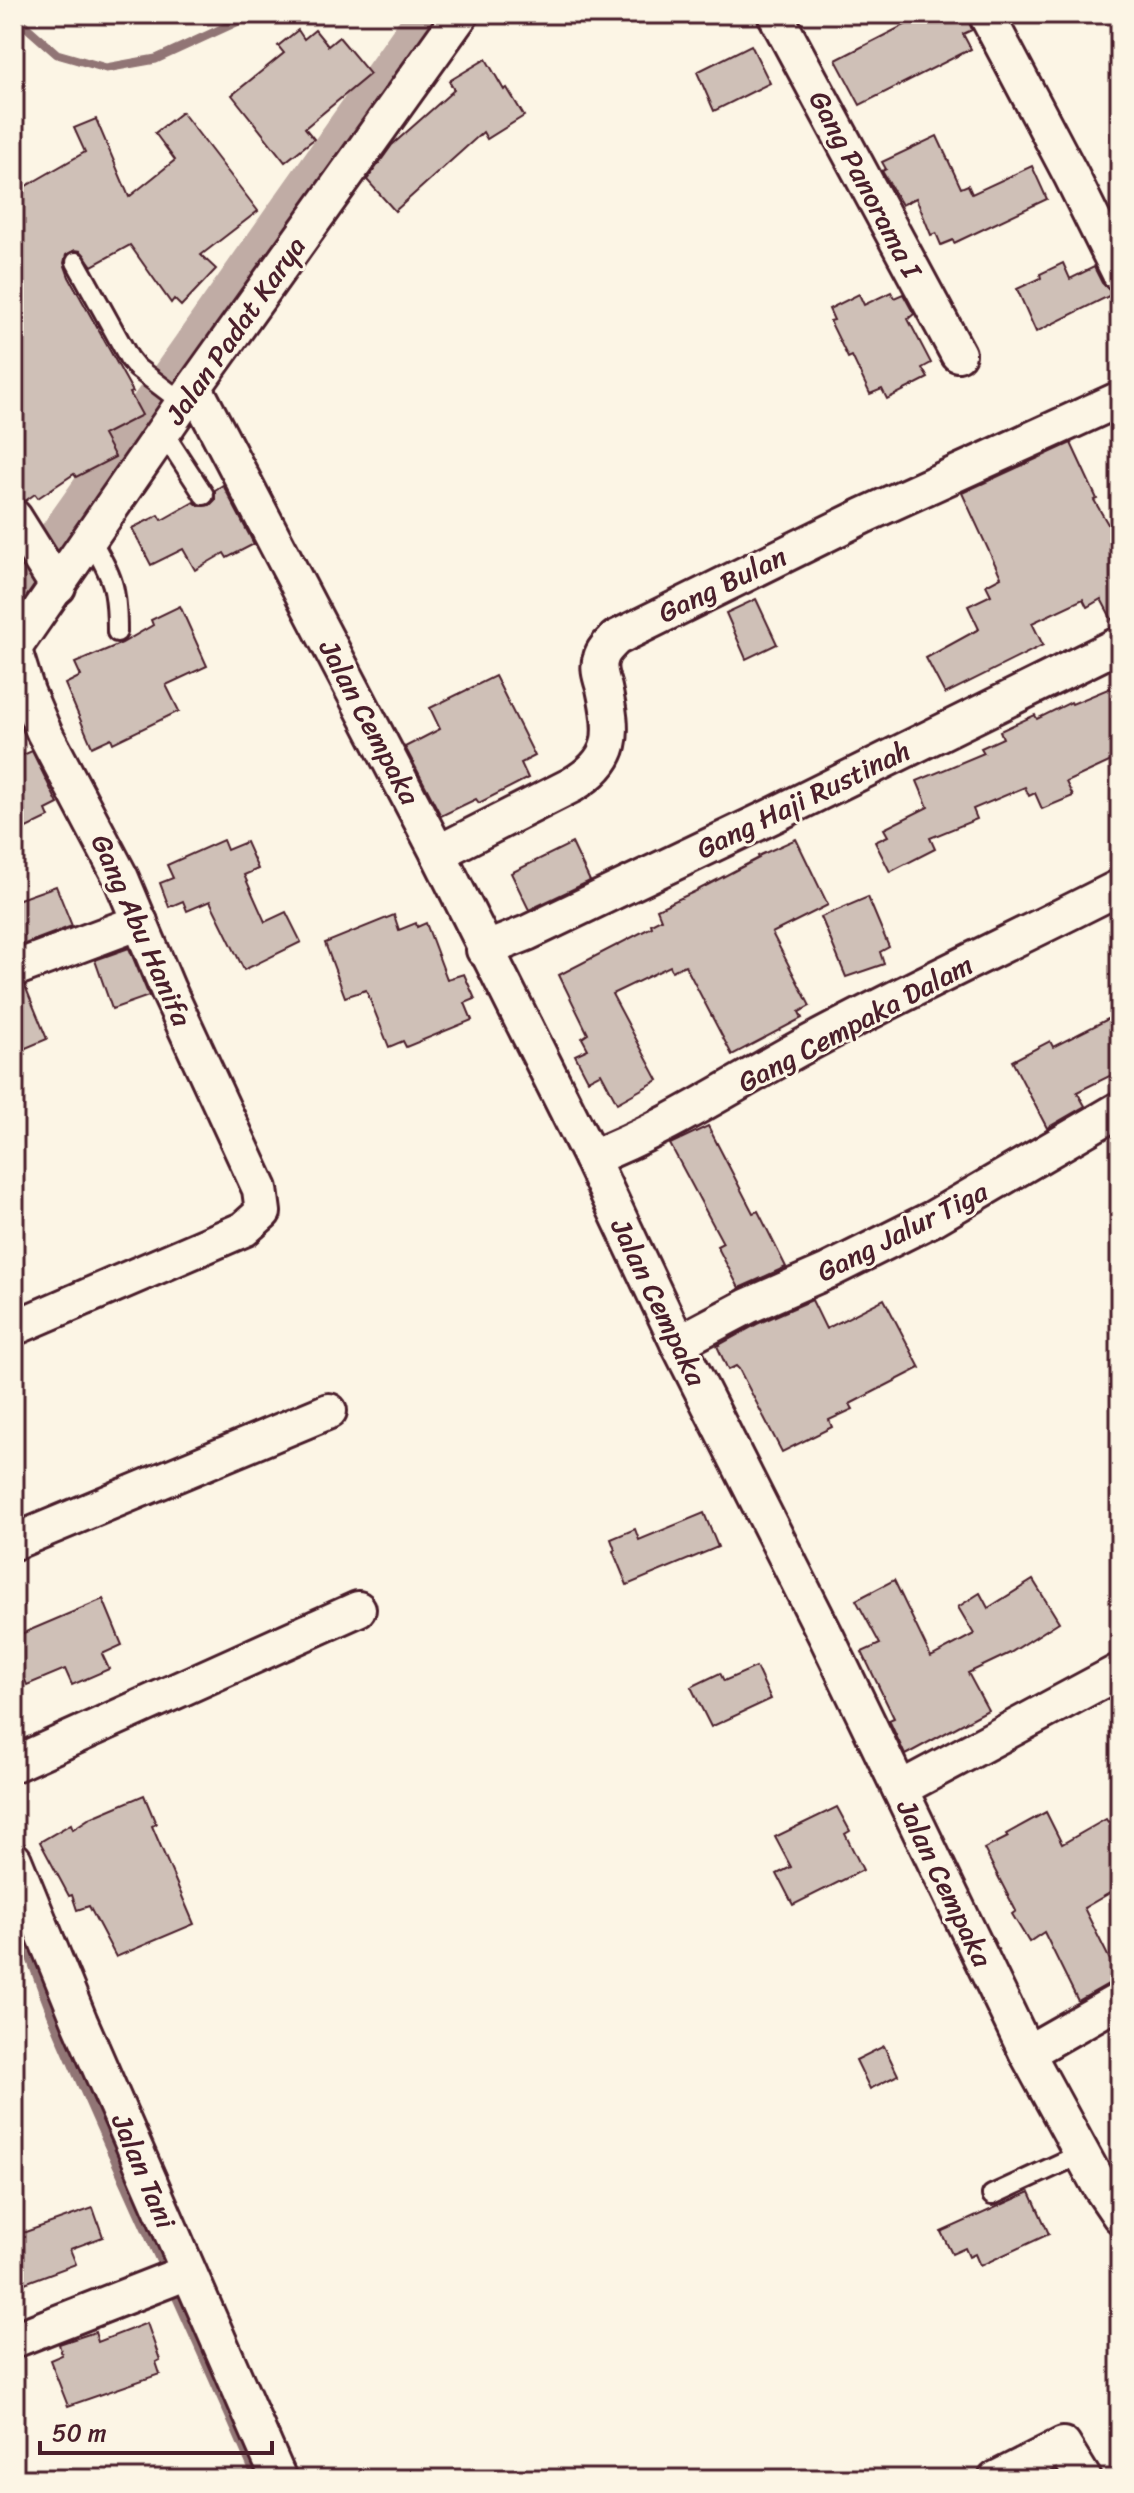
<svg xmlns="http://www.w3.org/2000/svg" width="1134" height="2493" viewBox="0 0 1134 2493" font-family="Sriracha,sans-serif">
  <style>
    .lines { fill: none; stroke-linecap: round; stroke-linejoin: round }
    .stream { stroke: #917474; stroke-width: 9 }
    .river { stroke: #c0aca5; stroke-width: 56 }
    .building { fill: #cfc0b7; stroke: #4a1f2b; stroke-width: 2 }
    .lane-casing { stroke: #4a1f2b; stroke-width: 24 }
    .street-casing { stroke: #4a1f2b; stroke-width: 40 }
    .lane { stroke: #fcf5e5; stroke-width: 18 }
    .street { stroke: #fcf5e5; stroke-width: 34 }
    .labels { text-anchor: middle; stroke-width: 6; stroke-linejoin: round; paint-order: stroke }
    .street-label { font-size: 28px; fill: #4a1f2b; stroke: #fcf5e5 }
  </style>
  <rect width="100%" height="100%" fill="#fcf5e5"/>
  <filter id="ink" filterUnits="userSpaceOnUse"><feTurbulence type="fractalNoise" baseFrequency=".0125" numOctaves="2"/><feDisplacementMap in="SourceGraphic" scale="16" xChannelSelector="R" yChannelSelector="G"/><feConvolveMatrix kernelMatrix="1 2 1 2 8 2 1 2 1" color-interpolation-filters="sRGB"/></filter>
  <g filter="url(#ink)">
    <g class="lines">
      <g class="stream">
        <path d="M14 16 57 54 106 68 156 59 254 14"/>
        <path d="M14 1916C31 1955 43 1996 60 2035 124 2184 193 2330 257 2479"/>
      </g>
      <path class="river" d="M14 613 438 14"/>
    </g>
    <g class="building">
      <path d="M926 14H966L972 30 963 34 971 49 860 105 836 60Z"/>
      <path d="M298 30 304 39 315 30 328 46 339 37 370 74 305 128 314 139 285 162 232 95 284 53 278 46Z"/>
      <path d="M751 45 770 83 714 111 697 72Z"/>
      <path d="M486 59 504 90 507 88 524 116 487 139 483 132 395 211 367 180 392 145 454 90 449 81Z"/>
      <path d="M182 112 258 211 201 255 216 269 181 306 174 299 171 303 130 245 92 266 81 251 75 250 66 255 64 263 69 277 133 392 130 393 142 415 103 435 115 457 76 477 74 474 38 498 35 494 25 501 14 486V193L85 152 74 128 96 119 129 197 175 160 155 133Z"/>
      <path d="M937 136 961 188 968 185 972 194 1032 166 1047 199 954 243 953 240 941 245 936 233 931 235 916 198 902 205 882 171 886 169 882 162Z"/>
      <path d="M1063 263 1070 279 1094 267 1102 283 1113 294 1036 332 1017 289 1041 278 1040 274Z"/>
      <path d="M891 292 894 298 903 294 914 314 908 319 931 363 922 368 928 378 887 399 882 389 870 394 852 356 848 358 830 321 834 320 829 309 859 294 864 305Z"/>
      <path d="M1071 443 1097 499 1094 500 1120 545V624L1115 625 1101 599 1087 607 1083 599 1032 623 1043 645 945 694 926 658 979 629 968 606 991 595 986 585 1001 577 962 493Z"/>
      <path d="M223 485 254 544 227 558 224 553 195 570 183 549 151 565 132 528 159 515 162 520 194 502 199 506 210 505 215 500V490Z"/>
      <path d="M756 599 777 644 746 659 726 613Z"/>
      <path d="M180 606 207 666 166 685 179 711 113 743 111 738 92 747 65 684 81 676 75 663 122 643 153 625 151 620Z"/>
      <path d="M495 676 535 756 521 763 528 778 479 803 476 799 441 816 405 747 440 729 430 708Z"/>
      <path d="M1120 684V757L1066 782 1073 796 1042 809 1035 793 1029 796 1025 787 973 809 977 819 930 838 935 849 890 872 875 842 888 836 884 829 928 807 917 781 984 753 981 748 1003 738 1000 731 1035 715 1037 719 1071 702 1072 704Z"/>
      <path d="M32 751 58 804 46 810 49 817 14 834V759Z"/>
      <path d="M796 839 828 905 772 933 810 1006 799 1012 802 1018 732 1055 685 965 672 971 670 966 612 994 658 1080 617 1103 601 1073 588 1080 575 1055 588 1049 582 1038 588 1034 559 975 652 927 651 924 661 919 657 909 696 891 759 858 758 856Z"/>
      <path d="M223 840 227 850 246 842 258 869 244 875 265 922 286 912 301 942 244 970 210 901 187 911 183 901 169 907 160 883 173 878 167 865Z"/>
      <path d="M572 843 590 881 529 910 511 873Z"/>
      <path d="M56 886 72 926 14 948V901Z"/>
      <path d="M868 897 889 947 880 952 884 964 846 977 821 917Z"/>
      <path d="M394 915 399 930 416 923 417 927 426 923 447 979 464 974 475 999 465 1003 472 1020 406 1047 403 1041 389 1047 366 990 345 997 325 943Z"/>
      <path d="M129 948 149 996 112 1009 95 960Z"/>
      <path d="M25 986 47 1039 14 1053V988Z"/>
      <path d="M1120 1013V1071L1077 1092 1085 1106 1047 1128 1012 1061 1050 1041 1053 1047Z"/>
      <path d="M708 1126 753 1213 758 1211 786 1267 739 1288 717 1246 723 1243 670 1144Z"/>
      <path d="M884 1299 920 1368 850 1404 853 1409 829 1420 832 1427 782 1452 739 1369 736 1366 728 1370 717 1346 757 1324 812 1300 826 1329Z"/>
      <path d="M704 1513 718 1547 627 1585 613 1551 615 1550 611 1539 635 1529 639 1540Z"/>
      <path d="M894 1580 931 1657 974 1634 958 1607 980 1593 988 1608 1033 1580 1059 1622 1010 1653 968 1673 988 1710 905 1755 889 1720 894 1718 862 1652 880 1644 856 1600Z"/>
      <path d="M103 1599 122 1645 102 1654 109 1669 72 1685 65 1669 27 1685 25 1680 14 1684V1637Z"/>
      <path d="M756 1667 771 1699 711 1727 691 1687 720 1673 724 1681Z"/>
      <path d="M144 1795 156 1824 152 1826 194 1924 116 1957 89 1906 77 1910 72 1895 69 1896 40 1842 71 1824 73 1829 90 1818Z"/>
      <path d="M837 1807 850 1831 845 1834 863 1870 793 1905 777 1874 791 1867 775 1837Z"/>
      <path d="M1046 1812 1062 1844 1106 1819 1108 1822 1120 1815V1887L1084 1908 1120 1980 1110 1983 1078 2001 1044 1932 1029 1942 1012 1914 1016 1911 984 1849 1008 1837 1006 1834Z"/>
      <path d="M884 2046 898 2075 870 2089 856 2060Z"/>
      <path d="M1030 2192 1049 2234 980 2266 975 2254 969 2257 965 2248 952 2254 941 2232Z"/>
      <path d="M93 2208 103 2237 70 2249 76 2264 14 2287V2236Z"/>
      <path d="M147 2323 160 2360 156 2362 160 2374 68 2406 50 2360 62 2355 59 2344 95 2332 98 2342Z"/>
    </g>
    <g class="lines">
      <g class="lane-casing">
        <g id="lane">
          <path d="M76 262 129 358 137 368 183 403"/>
          <path d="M163 432 204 495"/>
          <path d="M91 540C113 579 117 586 117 632"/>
          <path d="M992 2195 1083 2153"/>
        </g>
      </g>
      <g class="street-casing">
        <g id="street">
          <path d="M775 14 958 354"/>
          <path d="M986 14 1071 175 1120 274"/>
          <path d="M195 388 438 853 591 1158 678 1343 827 1638 1027 2053 1099 2185 1120 2216"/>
          <path d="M14 517 58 587"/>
          <path d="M14 648 183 403 461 14"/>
          <path d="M14 650 27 692 44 732 121 878 168 990 260 1189 263 1212 244 1229 14 1328"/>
          <path d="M438 853 572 785C616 759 614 734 604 688 601 678 597 668 601 658 603 650 610 644 616 638L863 516 1120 399"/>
          <path d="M484 950 527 933 770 817 1120 644"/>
          <path d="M14 969 140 922"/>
          <path d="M591 1158C664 1130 731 1086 800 1048 905 991 1014 941 1120 887"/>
          <path d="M678 1343 748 1306 828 1271 932 1219 1120 1109"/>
          <path d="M14 1542 329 1411"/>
          <path d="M14 1764 358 1609"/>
          <path d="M900 1789 1120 1671"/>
          <path d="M14 1860 80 2022 279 2479"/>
          <path d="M1027 2053 1120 2000"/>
          <path d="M14 2340 188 2272"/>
          <path d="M996 2479 1063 2445 1084 2479"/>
        </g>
      </g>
      <use href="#lane" class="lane"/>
      <use href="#street" class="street"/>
    </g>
  </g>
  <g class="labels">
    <g class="street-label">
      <text transform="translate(866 184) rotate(62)" y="10">Gang Panorama I</text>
      <text transform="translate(235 330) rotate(-55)" y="10">Jalan Padat Karya</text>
      <text transform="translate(722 584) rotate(-26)" y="10">Gang Bulan</text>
      <text transform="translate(370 722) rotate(62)" y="10">Jalan Cempaka</text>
      <text transform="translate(803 799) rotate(-26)" y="10">Gang Haji Rustinah</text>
      <text transform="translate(142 930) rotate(66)" y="10">Gang Abu Hanifa</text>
      <text transform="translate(855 1023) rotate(-28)" y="10">Gang Cempaka Dalam</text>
      <text transform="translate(902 1231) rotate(-27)" y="10">Gang Jalur Tiga</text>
      <text transform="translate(659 1302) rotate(64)" y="10">Jalan Cempaka</text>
      <text transform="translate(945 1883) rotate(64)" y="10">Jalan Cempaka</text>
      <text transform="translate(144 2171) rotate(67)" y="10">Jalan Tani</text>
    </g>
  </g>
  <rect width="1134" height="2493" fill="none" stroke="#fcf5e5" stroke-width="48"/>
  <rect x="24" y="24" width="1086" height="2445" fill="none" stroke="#4a1f2b" stroke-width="3" filter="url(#ink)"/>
  <path d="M40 2441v12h232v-12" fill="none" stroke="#4a1f2b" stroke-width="4"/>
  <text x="52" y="2441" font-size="24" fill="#4a1f2b" stroke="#fcf5e5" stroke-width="6" paint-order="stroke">50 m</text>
</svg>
